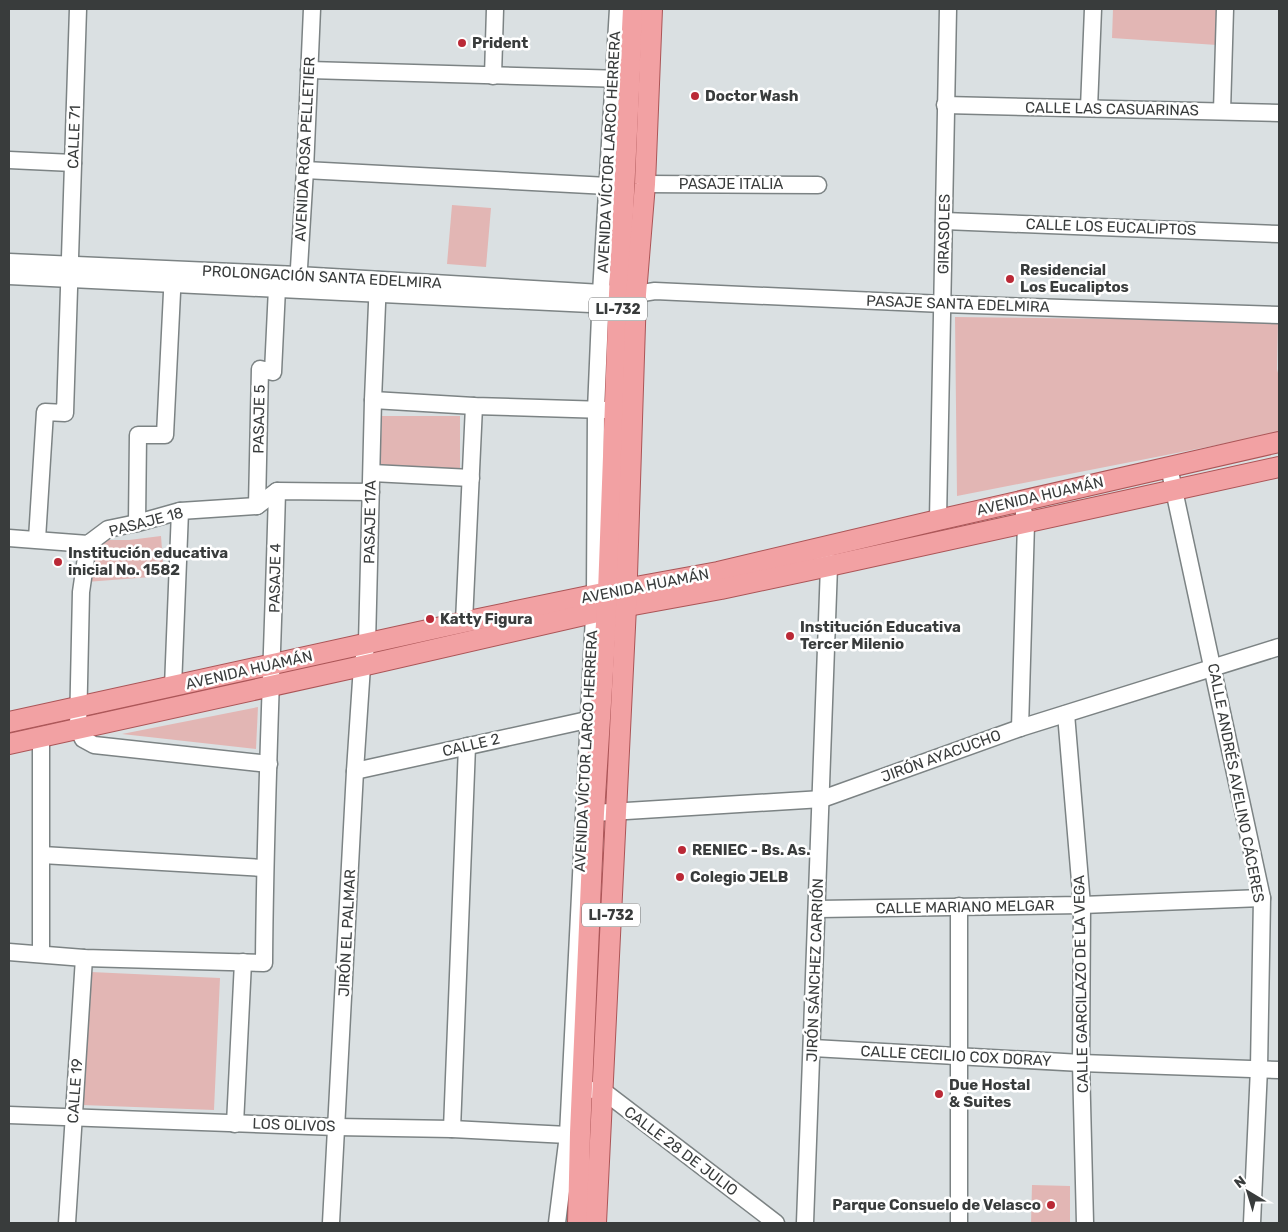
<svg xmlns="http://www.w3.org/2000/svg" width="1288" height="1232" viewBox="0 0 1288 1232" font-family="Rubik,sans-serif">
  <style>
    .green { fill: #e2b6b4 }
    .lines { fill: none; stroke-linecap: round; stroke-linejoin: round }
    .minor-casing { stroke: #7c8384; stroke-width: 19 }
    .major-casing { stroke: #ab5557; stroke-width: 22 }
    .minor { stroke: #fff; stroke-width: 16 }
    .major { stroke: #f2a1a3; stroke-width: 20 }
    .poi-dot { fill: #ba2936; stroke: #fff; stroke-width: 2 }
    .labels { text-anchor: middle; stroke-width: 5; stroke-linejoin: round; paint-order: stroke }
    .shield { fill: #fff; stroke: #747676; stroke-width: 1 }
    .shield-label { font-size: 14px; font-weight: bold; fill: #393c3c }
    .poi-label { font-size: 15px; font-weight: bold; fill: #393c3c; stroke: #fff; text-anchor: start }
    .street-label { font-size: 15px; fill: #393c3c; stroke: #fff }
  </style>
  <rect width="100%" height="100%" fill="#dae0e2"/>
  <g class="green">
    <path d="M1113 9H1219L1217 45 1112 38Z"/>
    <path d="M452 205 491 208 486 267 447 264Z"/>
    <path d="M955 317 1278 321 1277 369 1279 377V433L957 496Z"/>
    <path d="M382 416H460V469L380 467Z"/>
    <path d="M161 536 164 576 86 582 93 548 105 540H129Z"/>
    <path d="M258 707 256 749 122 734Z"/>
    <path d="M91 972 220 978 214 1110 82 1105Z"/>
    <path d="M1032 1185 1070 1186V1223H1031Z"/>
  </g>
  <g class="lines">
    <g class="minor-casing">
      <g id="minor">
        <path d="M309 70 624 79"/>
        <path d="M493 76 495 9"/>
        <path d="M945 105 1279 113"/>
        <path d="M1089 108 1093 9"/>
        <path d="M1222 111 1225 9"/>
        <path d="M9 160 73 163"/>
        <path d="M305 170 608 186"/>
        <path d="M645 184 818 185"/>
        <path d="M944 221 1279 234"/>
        <path d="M9 262 298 275 619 294H636L655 291 943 304 1279 315"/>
        <path d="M9 276 611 305"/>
        <path d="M298 284 305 170 312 9"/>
        <path d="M373 400 474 406 605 410"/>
        <path d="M1169 467 1262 898 1259 1068 1252 1223"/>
        <path d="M372 473 471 478"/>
        <path d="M257 506 260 369 273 372 277 288"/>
        <path d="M938 520 948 9"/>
        <path d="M137 523 138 435H165L173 272"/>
        <path d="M9 538 88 544 108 529 137 523 180 511 257 506 277 491 371 492"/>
        <path d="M37 539 45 412 65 413 78 9"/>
        <path d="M88 544 81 592 78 729 83 739 94 745 269 764"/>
        <path d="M464 622 474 406"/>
        <path d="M173 687 180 511"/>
        <path d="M1066 714 1082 905 1081 1063 1085 1223"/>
        <path d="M1020 728 1026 523 1024 513"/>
        <path d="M355 771 587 720"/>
        <path d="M594 813 822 799 1020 728 1279 647"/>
        <path d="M42 855 264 868"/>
        <path d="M959 906V1223"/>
        <path d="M818 909 1082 905 1262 898"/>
        <path d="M9 952 84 958 264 963C265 805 273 648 277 491"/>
        <path d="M41 954V737"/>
        <path d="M813 1048 1081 1063 1279 1070"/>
        <path d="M593 1090H602L776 1223"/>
        <path d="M9 1115 336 1127 452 1129 568 1135 578 1134"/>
        <path d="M235 1124 243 962"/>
        <path d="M452 1129 467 746"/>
        <path d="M67 1223 84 958"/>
        <path d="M331 1223 355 771 362 666 367 644 373 400 378 280"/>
        <path d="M557 1223 568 1135 595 596 596 410 601 293 618 9"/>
        <path d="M805 1223 829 566 825 557"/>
      </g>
    </g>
    <g class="major-casing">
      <g id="major">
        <path d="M9 722 464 622 608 592 718 572 938 520 1279 442"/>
        <path d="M9 744 362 666 606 610 721 589 829 566 1279 467"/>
        <path d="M578 1223 580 1133 594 813 608 592 619 294 633 9"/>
        <path d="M596 1223 626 607 636 294 645 184 652 9"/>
      </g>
    </g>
    <use href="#minor" class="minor"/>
    <use href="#major" class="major"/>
  </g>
  <g class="poi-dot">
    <circle cx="462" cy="43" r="5"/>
    <circle cx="695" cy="96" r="5"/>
    <circle cx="1010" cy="279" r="5"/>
    <circle cx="58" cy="562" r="5"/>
    <circle cx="430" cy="619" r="5"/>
    <circle cx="790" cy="636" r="5"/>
    <circle cx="682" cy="850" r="5"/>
    <circle cx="680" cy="877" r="5"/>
    <circle cx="939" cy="1094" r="5"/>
    <circle cx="1051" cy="1205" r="5"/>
  </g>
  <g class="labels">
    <g class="shield">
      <rect x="589" y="297.5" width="58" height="23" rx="4"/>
      <rect x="582" y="903.5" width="58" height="23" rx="4"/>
    </g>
    <g class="shield-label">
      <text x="618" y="314">LI-732</text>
      <text x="611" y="920">LI-732</text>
    </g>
    <g class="poi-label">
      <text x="472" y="48">Prident</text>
      <text x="705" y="101">Doctor Wash</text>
      <text x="1020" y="275">Residencial<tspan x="1020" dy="17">Los Eucaliptos</tspan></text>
      <text x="68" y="558">Institución educativa<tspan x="68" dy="17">inicial No. 1582</tspan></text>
      <text x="440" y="624">Katty Figura</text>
      <text x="800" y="632">Institución Educativa<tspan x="800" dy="17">Tercer Milenio</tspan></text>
      <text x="692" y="855">RENIEC - Bs. As.</text>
      <text x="690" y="882">Colegio JELB</text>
      <text x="949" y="1090">Due Hostal<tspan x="949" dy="17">&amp; Suites</tspan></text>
      <text x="1041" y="1210" text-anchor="end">Parque Consuelo de Velasco</text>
    </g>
    <g class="street-label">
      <text transform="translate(1112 109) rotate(1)" y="5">CALLE LAS CASUARINAS</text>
      <text transform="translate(74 137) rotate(-88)" y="5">CALLE 71</text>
      <text transform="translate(305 149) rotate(-87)" y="5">AVENIDA ROSA PELLETIER</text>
      <text transform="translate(609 152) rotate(-87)" y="5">AVENIDA VÍCTOR LARCO HERRERA</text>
      <text x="731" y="189">PASAJE ITALIA</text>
      <text transform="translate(1111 227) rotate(2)" y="5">CALLE LOS EUCALIPTOS</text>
      <text transform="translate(944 234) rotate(-89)" y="5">GIRASOLES</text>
      <text transform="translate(322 277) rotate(3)" y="5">PROLONGACIÓN SANTA EDELMIRA</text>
      <text transform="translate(958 304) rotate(2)" y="5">PASAJE SANTA EDELMIRA</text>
      <text transform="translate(259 419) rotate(-89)" y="5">PASAJE 5</text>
      <text transform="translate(1040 496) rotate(-13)" y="5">AVENIDA HUAMÁN</text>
      <text transform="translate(146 522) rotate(-15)" y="5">PASAJE 18</text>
      <text transform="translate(370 522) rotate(-89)" y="5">PASAJE 17A</text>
      <text transform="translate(275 578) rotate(-89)" y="5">PASAJE 4</text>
      <text transform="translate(645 586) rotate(-11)" y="5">AVENIDA HUAMÁN</text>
      <text transform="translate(249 670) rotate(-13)" y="5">AVENIDA HUAMÁN</text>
      <text transform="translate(471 745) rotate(-13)" y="5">CALLE 2</text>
      <text transform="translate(586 751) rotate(-87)" y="5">AVENIDA VÍCTOR LARCO HERRERA</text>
      <text transform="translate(941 756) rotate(-20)" y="5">JIRÓN AYACUCHO</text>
      <text transform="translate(1236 783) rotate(79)" y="5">CALLE ANDRÉS AVELINO CÁCERES</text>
      <text transform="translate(965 907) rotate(-1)" y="5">CALLE MARIANO MELGAR</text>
      <text transform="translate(347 933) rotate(-87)" y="5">JIRÓN EL PALMAR</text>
      <text transform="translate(815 970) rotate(-88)" y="5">JIRÓN SÁNCHEZ CARRIÓN</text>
      <text transform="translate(1081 984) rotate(-91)" y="5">CALLE GARCILAZO DE LA VEGA</text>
      <text transform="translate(956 1056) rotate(3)" y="5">CALLE CECILIO COX DORAY</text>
      <text transform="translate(75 1091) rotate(-86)" y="5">CALLE 19</text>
      <text transform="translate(294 1125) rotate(2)" y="5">LOS OLIVOS</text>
      <text transform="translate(681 1151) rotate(37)" y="5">CALLE 28 DE JULIO</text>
    </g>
  </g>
  <rect width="1288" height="1232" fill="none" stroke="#393c3c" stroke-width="20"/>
  <g transform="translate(1248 1192) rotate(322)" stroke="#ffffff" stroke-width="4" paint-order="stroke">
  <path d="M0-4L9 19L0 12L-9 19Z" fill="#393c3c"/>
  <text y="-8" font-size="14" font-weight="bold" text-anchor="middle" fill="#393c3c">N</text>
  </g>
</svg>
